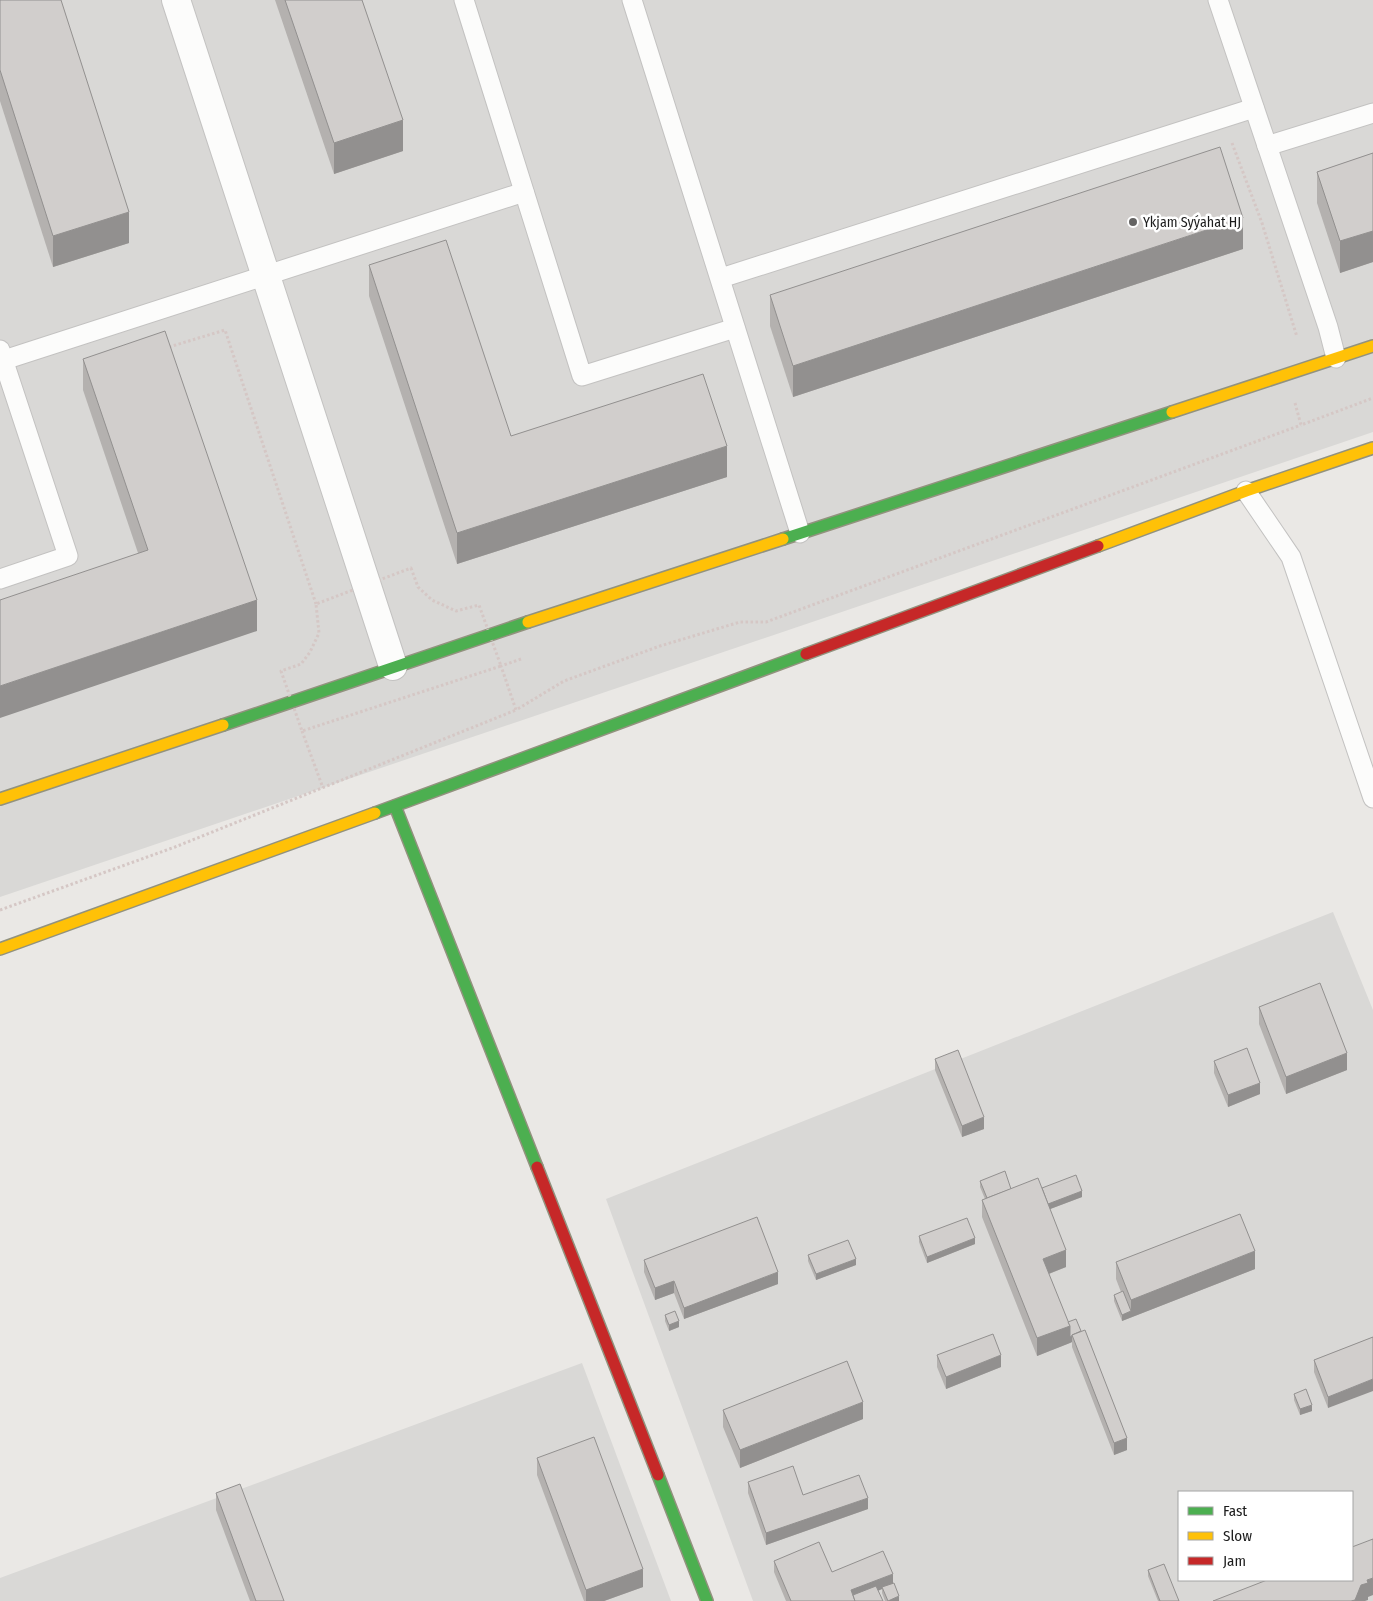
<svg xmlns="http://www.w3.org/2000/svg" width="1373" height="1601" viewBox="0 0 1373 1601" font-family="'Fira Sans Condensed',sans-serif">
  <style>
    .residential { fill: #d9d8d6; fill-rule: evenodd }
    .lines { fill: none; stroke-linecap: round; stroke-linejoin: round }
    .lane-casing { stroke: #c3c2c1; stroke-width: 21 }
    .street-casing { stroke: #c3c2c1; stroke-width: 30 }
    .fast-casing { stroke: #92927e; stroke-width: 14 }
    .slow-casing { stroke: #92927e; stroke-width: 14 }
    .jam-casing { stroke: #92927e; stroke-width: 14 }
    .path { stroke: #d5c7c5; stroke-width: 3; stroke-dasharray: 2.5 2.5; stroke-linecap: butt }
    .lane { stroke: #fcfcfb; stroke-width: 19 }
    .street { stroke: #fcfcfb; stroke-width: 28 }
    .fast { stroke: #4caf50; stroke-width: 11 }
    .slow { stroke: #ffc107; stroke-width: 11 }
    .jam { stroke: #c62828; stroke-width: 11 }
    .wall { fill: #b4b1af }
    .shaded-wall { fill: #92908f }
    .building { fill: #d1cecc; stroke: #92908f }
    .poi-dot { fill: #646362; stroke: #fff; stroke-width: 2 }
    .labels { text-anchor: middle; stroke-width: 5; stroke-linejoin: round; paint-order: stroke }
    .poi-label { font-size: 14px; fill: #1c1c1c; stroke: #fff; text-anchor: start }
  </style>
  <rect width="100%" height="100%" fill="#eae8e5"/>
  <g class="residential">
    <path d="M0 0H1373V432L0 897Z"/>
    <path d="M1333 912 1373 1010V1601H753L606 1199ZM1179 1492H1352V1580H1179Z"/>
    <path d="M582 1363 671 1601H0V1578Z"/>
  </g>
  <g class="lines">
    <g class="lane-casing">
      <g id="lane">
        <path d="M464 0 582 376 735 328"/>
        <path d="M632 0 800 533"/>
        <path d="M1218 0 1328 327 1336 358"/>
        <path d="M1267 146 1373 113"/>
        <path d="M721 278 1254 108"/>
        <path d="M4 360 524 192"/>
        <path d="M1246 491 1291 557 1373 798"/>
        <path d="M0 579 68 556 0 350"/>
      </g>
    </g>
    <g class="street-casing">
      <path id="street" d="M176 0 393 666"/>
    </g>
    <g class="fast-casing">
      <g id="fast">
        <path d="M783 539 1172 412"/>
        <path d="M223 725 528 622"/>
        <path d="M395 806 537 1167"/>
        <path d="M375 813 806 654"/>
        <path d="M658 1475 707 1601"/>
      </g>
    </g>
    <g class="slow-casing">
      <g id="slow">
        <path d="M1172 412 1373 346"/>
        <path d="M1098 546 1246 491 1373 448"/>
        <path d="M528 622 783 539"/>
        <path d="M0 799 223 725"/>
        <path d="M0 949 375 813"/>
      </g>
    </g>
    <g class="jam-casing">
      <g id="jam">
        <path d="M806 654 1098 546"/>
        <path d="M537 1167 658 1475"/>
      </g>
    </g>
    <g class="path">
      <path d="M1232 143 1262 223 1297 337"/>
      <path d="M169 347 225 330 316 604"/>
      <path d="M1295 403 1301 425 1373 398"/>
      <path d="M411 568 418 587 432 600 456 611 479 605 501 666 302 731 281 671 301 664 310 652 319 633 316 604Z"/>
      <path d="M521 659 501 666 516 710 564 681 660 646 740 622H766L1301 425"/>
      <path d="M302 731 323 788"/>
      <path d="M0 910 175 847 516 710"/>
    </g>
    <use href="#lane" class="lane"/>
    <use href="#street" class="street"/>
    <use href="#fast" class="fast"/>
    <use href="#slow" class="slow"/>
    <use href="#jam" class="jam"/>
  </g>
  <g class="wall">
    <path d="M0 0 129 243 53 267 0 101Z"/>
    <path d="M275 0H362L403 151 334 174Z"/>
    <path d="M1373 153V262L1340 273 1317 203V172Z"/>
    <path d="M1243 249 793 397 770 326V295Z"/>
    <path d="M369 265 511 436 727 477 457 564 369 296Z"/>
    <path d="M83 359 257 631 138 553 83 390Z"/>
    <path d="M1259 1007 1347 1070 1286 1094 1259 1024Z"/>
    <path d="M935 1059 984 1129 962 1137 935 1070Z"/>
    <path d="M1214 1061 1260 1094 1228 1107 1214 1073Z"/>
    <path d="M980 1181 1011 1189 1042 1188 1082 1197 1050 1209 1066 1267 1049 1274 1068 1322 1127 1450 1114 1455 1072 1347V1342L1037 1356 982 1217V1200L985 1199 980 1187Z"/>
    <path d="M919 1236 975 1244 927 1263 919 1242Z"/>
    <path d="M808 1255 856 1265 816 1280 808 1261Z"/>
    <path d="M644 1260 778 1284 684 1319 674 1293 655 1300 644 1272Z"/>
    <path d="M1116 1262 1255 1269 1122 1321 1114 1301V1295L1121 1292 1116 1279Z"/>
    <path d="M665 1315 679 1327 669 1331 665 1321Z"/>
    <path d="M1373 1337 1328 1408 1314 1372V1360Z"/>
    <path d="M937 1355 1001 1367 946 1389 937 1367Z"/>
    <path d="M1294 1394 1312 1411 1300 1415 1294 1400Z"/>
    <path d="M723 1410 863 1419 740 1468 723 1427Z"/>
    <path d="M537 1458 643 1587 604 1601H584L537 1475Z"/>
    <path d="M748 1482 803 1495 868 1509 766 1545 748 1493Z"/>
    <path d="M216 1493 284 1601H250L216 1510Z"/>
    <path d="M774 1561 832 1572 893 1583 899 1601H885L882 1593V1589L878 1591 883 1601H786L774 1572Z"/>
    <path d="M1148 1570 1179 1601H1158L1148 1576Z"/>
  </g>
  <g class="shaded-wall">
    <path d="M403 120V151L334 174V143Z"/>
    <path d="M129 212V243L53 267V236Z"/>
    <path d="M1243 218V249L793 397V366Z"/>
    <path d="M1373 231V262L1340 273V241Z"/>
    <path d="M727 446V477L457 564V533Z"/>
    <path d="M257 600V631L0 718V686Z"/>
    <path d="M1347 1053V1070L1286 1094V1077Z"/>
    <path d="M1260 1083V1094L1228 1107V1095Z"/>
    <path d="M984 1117V1129L962 1137V1126Z"/>
    <path d="M1082 1191V1197L1045 1211V1205Z"/>
    <path d="M975 1238V1244L927 1263V1257Z"/>
    <path d="M1066 1250V1267L1043 1276V1259Z"/>
    <path d="M1255 1251V1269L1122 1321V1315L1131 1311V1300Z"/>
    <path d="M856 1259V1265L816 1280V1274Z"/>
    <path d="M778 1272V1284L684 1319V1308Z"/>
    <path d="M674 1281V1293L655 1300V1288Z"/>
    <path d="M679 1321V1327L669 1331V1325Z"/>
    <path d="M1070 1326V1343L1037 1356V1338Z"/>
    <path d="M1072 1336V1342L1070 1343V1337Z"/>
    <path d="M1001 1355V1367L946 1389V1377Z"/>
    <path d="M1373 1379V1391L1328 1408V1397Z"/>
    <path d="M863 1402V1419L740 1468V1450Z"/>
    <path d="M1312 1405V1411L1300 1415V1409Z"/>
    <path d="M1127 1438V1450L1114 1455V1443Z"/>
    <path d="M868 1498V1509L766 1545V1533Z"/>
    <path d="M643 1569V1587L604 1601H586V1590Z"/>
    <path d="M893 1574V1585L882 1587V1589L853 1601 851 1590Z"/>
    <path d="M1373 1578V1595L1368 1597V1600L1365 1601H1351L1361 1585 1367 1580Z"/>
    <path d="M899 1596V1601H888Z"/>
  </g>
  <g class="building">
    <path d="M0 0H61L129 212 53 236 0 70Z"/>
    <path d="M285 0H362L403 120 334 143Z"/>
    <path d="M1220 147 1243 218 793 366 770 295Z"/>
    <path d="M1373 153V231L1340 241 1317 172Z"/>
    <path d="M446 240 511 436 703 374 727 446 457 533 369 265Z"/>
    <path d="M165 331 257 600 0 686V600L148 550 83 359Z"/>
    <path d="M1320 983 1347 1053 1286 1077 1259 1007Z"/>
    <path d="M1247 1048 1260 1083 1228 1095 1214 1061Z"/>
    <path d="M958 1050 984 1117 962 1126 935 1059Z"/>
    <path d="M1005 1171 1011 1189 987 1198 980 1181Z"/>
    <path d="M1076 1175 1082 1191 1048 1204 1042 1188Z"/>
    <path d="M1038 1178 1066 1250 1043 1259 1070 1326 1037 1338 982 1200Z"/>
    <path d="M1240 1214 1255 1251 1131 1300 1116 1262Z"/>
    <path d="M757 1217 778 1272 684 1308 674 1281 655 1288 644 1260Z"/>
    <path d="M967 1218 975 1238 927 1257 919 1236Z"/>
    <path d="M848 1240 856 1259 816 1274 808 1255Z"/>
    <path d="M1123 1291 1131 1311 1122 1315 1114 1295Z"/>
    <path d="M675 1311 679 1321 669 1325 665 1315Z"/>
    <path d="M1076 1319 1081 1331 1072 1335V1336L1070 1337V1326L1068 1322Z"/>
    <path d="M1085 1330 1127 1438 1114 1443 1072 1335Z"/>
    <path d="M993 1334 1001 1355 946 1377 937 1355Z"/>
    <path d="M1373 1337V1379L1328 1397 1314 1360Z"/>
    <path d="M847 1361 863 1402 740 1450 723 1410Z"/>
    <path d="M1306 1389 1312 1405 1300 1409 1294 1394Z"/>
    <path d="M594 1437 643 1569 586 1590 537 1458Z"/>
    <path d="M793 1466 803 1495 859 1475 868 1498 766 1533 748 1482Z"/>
    <path d="M240 1484 284 1601H256L216 1493Z"/>
    <path d="M1373 1539V1578L1367 1580 1368 1583 1361 1585 1355 1600 1351 1601H1213L1267 1580H1352V1547Z"/>
    <path d="M819 1542 832 1572 883 1551 893 1574 851 1590 855 1601H791L774 1561Z"/>
    <path d="M1164 1564 1179 1601H1160L1148 1570Z"/>
    <path d="M894 1583 899 1596 888 1601 882 1587Z"/>
    <path d="M876 1586 883 1601H855L853 1595Z"/>
  </g>
  <circle class="poi-dot" cx="1133" cy="222" r="5"/>
  <g class="labels">
    <g class="poi-label">
      <text x="1143" y="227">Ykjam Syýahat HJ</text>
    </g>
  </g>
  <rect x="1178" y="1491" width="175" height="90" fill="#ffffff" stroke="#a4a4a4"/>
  <rect x="1188" y="1507" width="25" height="8" fill="#4caf50" stroke="#a4a4a4"/>
  <text x="1223" y="1516" font-size="15" fill="#1c1c1c">Fast</text>
  <rect x="1188" y="1532" width="25" height="8" fill="#ffc107" stroke="#a4a4a4"/>
  <text x="1223" y="1541" font-size="15" fill="#1c1c1c">Slow</text>
  <rect x="1188" y="1557" width="25" height="8" fill="#c62828" stroke="#a4a4a4"/>
  <text x="1223" y="1566" font-size="15" fill="#1c1c1c">Jam</text>
</svg>
